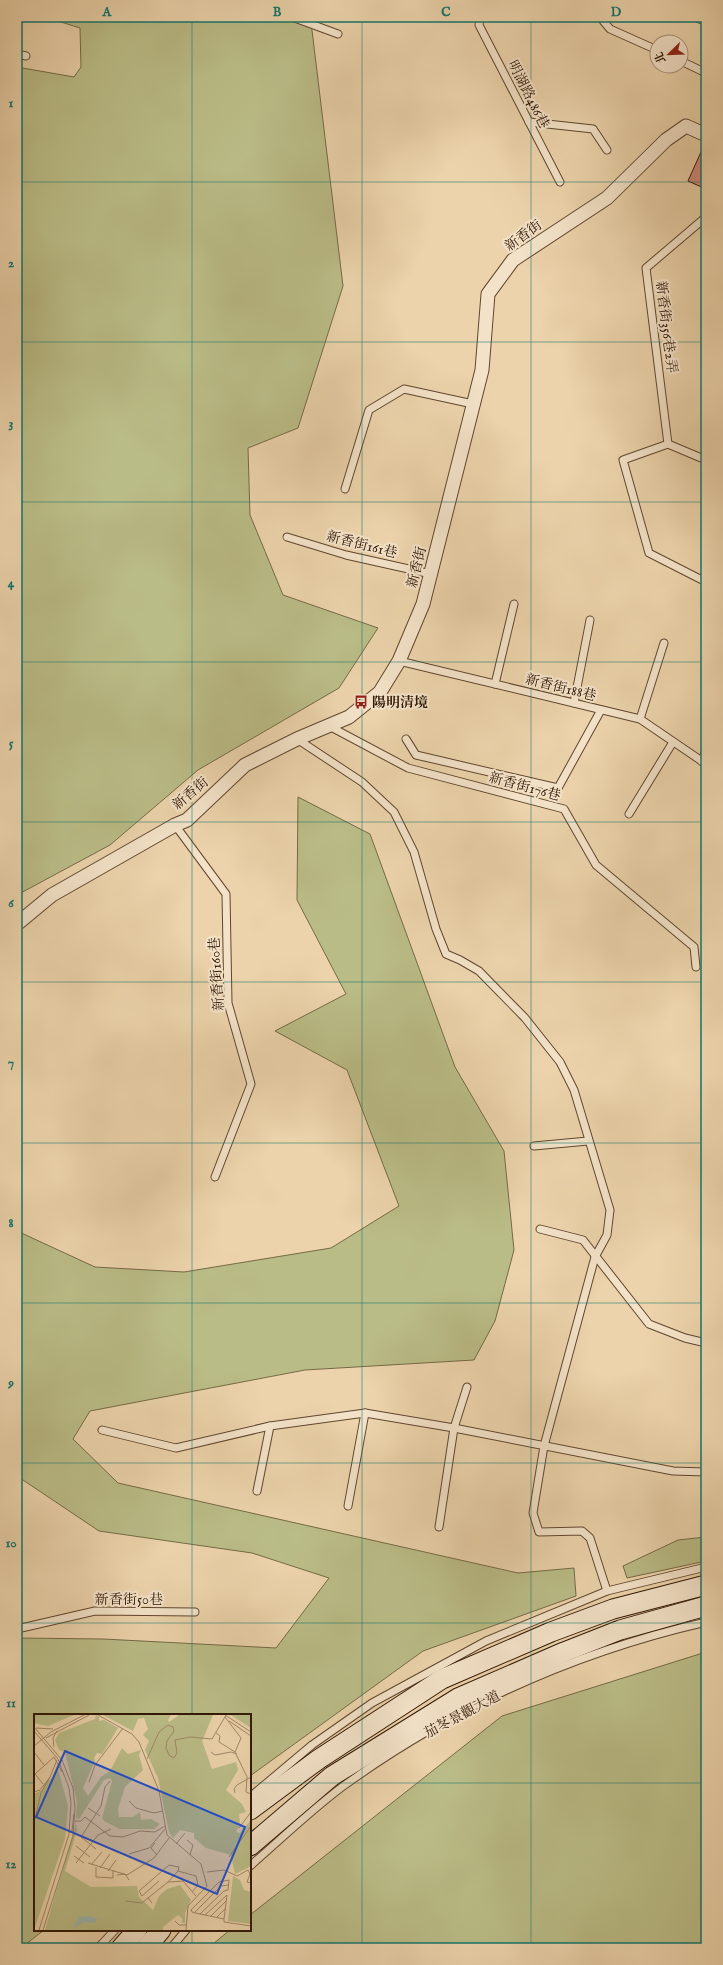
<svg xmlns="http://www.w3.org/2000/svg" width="723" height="1965" viewBox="0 0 723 1965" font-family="'IM FELL English','Noto Serif TC',serif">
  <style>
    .green { fill: #babc87; stroke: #756a46 }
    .building { fill: #d58b7f; stroke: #301705 }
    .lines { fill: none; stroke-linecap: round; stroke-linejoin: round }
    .lane-casing { stroke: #5f462e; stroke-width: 9 }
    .street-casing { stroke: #5f462e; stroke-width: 15 }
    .secondary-casing { stroke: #301705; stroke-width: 21 }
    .lane { stroke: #f3e2c8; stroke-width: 7 }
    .street { stroke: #f3e2c8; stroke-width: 13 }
    .secondary { stroke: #f3e2c8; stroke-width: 19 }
    .grid { fill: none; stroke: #0f766e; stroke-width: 1; stroke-opacity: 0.55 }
    .labels { text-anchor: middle; stroke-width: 4; stroke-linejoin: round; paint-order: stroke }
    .street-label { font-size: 14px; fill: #301705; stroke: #f3e2c8 }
    .poi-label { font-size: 14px; font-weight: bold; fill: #301705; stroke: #f3e2c8; text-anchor: start }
    .inset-road { fill: none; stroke: #a18869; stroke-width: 1 }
    .view { fill: #1d4ed8; fill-opacity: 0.15; stroke: #1d4ed8; stroke-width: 2 }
    .inset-edge { fill: none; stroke: #301705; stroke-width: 2 }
    .neatline { fill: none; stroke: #0f766e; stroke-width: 1.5 }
    .grid-label { font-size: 13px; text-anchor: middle; font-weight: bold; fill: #0f766e }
  </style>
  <rect width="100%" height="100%" fill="#ecd3ab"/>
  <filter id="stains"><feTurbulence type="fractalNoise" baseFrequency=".005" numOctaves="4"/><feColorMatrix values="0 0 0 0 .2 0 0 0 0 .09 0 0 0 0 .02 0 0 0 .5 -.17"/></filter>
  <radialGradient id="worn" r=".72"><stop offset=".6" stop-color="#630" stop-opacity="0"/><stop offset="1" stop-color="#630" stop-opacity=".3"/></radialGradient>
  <g class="green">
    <path d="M45 17H315L311 22 343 286 298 428 248 448 250 515 283 595 378 628 339 688 198 770 110 845 17 895V67L74 77 81 67 80 28Z"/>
    <path d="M298 797 370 834 455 1067 504 1151 514 1250 495 1321 474 1360 305 1370 90 1411 73 1439 118 1483 518 1573 574 1568 576 1596 423 1651 250 1776V1715H35V1930H44L21 1948H17V1638L103 1639 276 1648 329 1578 252 1553 99 1531 17 1476V1231L95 1267 184 1272 331 1248 399 1206 347 1070 275 1031 346 994 297 900Z"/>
    <path d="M706 1537V1561L627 1578 623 1566 678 1540Z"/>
    <path d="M706 1652V1948H208L230 1930H250V1915L502 1716Z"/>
  </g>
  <path class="building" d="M705 143H706V189L688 181Z"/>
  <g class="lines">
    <g class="lane-casing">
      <g id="lane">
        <path d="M292 17 338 34"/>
        <path d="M480 17 479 25 560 182"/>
        <path d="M600 17 610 29 657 50"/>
        <path d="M695 17 706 22"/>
        <path d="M17 54 26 56"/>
        <path d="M681 61 706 73"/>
        <path d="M529 122 593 129 607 150"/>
        <path d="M668 444 646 268 706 217"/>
        <path d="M706 460 668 444 623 460 649 553 706 582"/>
        <path d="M345 489 369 410 404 389 473 404"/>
        <path d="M287 537 346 555 431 574"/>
        <path d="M399 661 640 719 706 764"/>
        <path d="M495 684 514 604"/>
        <path d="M574 703 590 620"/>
        <path d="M640 719 664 643"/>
        <path d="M329 726 408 768 564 809 596 865 694 947 696 967"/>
        <path d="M297 739 362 782 394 812 414 852 436 929 446 954 460 960 479 971 525 1018 560 1062 574 1090 610 1210 607 1235 595 1257 544 1446 533 1513 539 1532 582 1531 590 1538 607 1591"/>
        <path d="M406 739 416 755 558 788 601 710"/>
        <path d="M702 762 706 749"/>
        <path d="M629 814 673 742"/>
        <path d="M175 825 226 894 228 1003 251 1084 215 1177"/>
        <path d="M534 1146 588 1141"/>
        <path d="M540 1229 583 1240 649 1324 685 1338 706 1343"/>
        <path d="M102 1430 176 1448 270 1426 365 1413 454 1428 673 1471 706 1472"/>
        <path d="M257 1491 270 1426"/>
        <path d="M348 1506 365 1413"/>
        <path d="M439 1527 454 1428 467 1387"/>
        <path d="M17 1629 95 1611 195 1612"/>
        <path d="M250 1797 312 1745 372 1703 486 1641 607 1591 706 1567"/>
        <path d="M250 1866C280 1840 310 1811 342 1787 451 1708 575 1652 706 1622"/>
        <path d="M98 1948 115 1930"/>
        <path d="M171 1948 186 1930"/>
      </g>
    </g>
    <g class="street-casing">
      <path id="street" d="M17 924 52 895 175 825 187 820 245 765 297 739 349 717 380 692 399 661 423 604 482 370 488 294 513 260 607 198 666 140 686 126 706 135"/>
    </g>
    <g class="secondary-casing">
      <g id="secondary">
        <path d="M250 1810 319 1759 442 1679 551 1632 613 1609 706 1585"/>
        <path d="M250 1846 332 1776 458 1698 564 1652 620 1630 706 1606"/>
        <path d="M121 1948 137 1930"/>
        <path d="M146 1948 161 1930"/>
      </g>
    </g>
    <use href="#lane" class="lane"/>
    <use href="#street" class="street"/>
    <use href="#secondary" class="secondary"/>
  </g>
  <path class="grid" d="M192 17V1715M362 17V1948M531 17V1948M17 182H706M17 342H706M17 502H706M17 662H706M17 822H706M17 982H706M17 1143H706M17 1303H706M17 1463H706M17 1623H706M17 1783H35M250 1783H706M192 1930V1948"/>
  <defs>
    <g id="bus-bare" transform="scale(1.08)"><path d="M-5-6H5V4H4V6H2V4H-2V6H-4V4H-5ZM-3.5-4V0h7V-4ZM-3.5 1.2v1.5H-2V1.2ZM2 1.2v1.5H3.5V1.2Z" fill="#8f2418" stroke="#f3e2c8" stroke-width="2.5" paint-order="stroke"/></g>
  </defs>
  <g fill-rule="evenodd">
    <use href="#bus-bare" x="361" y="702"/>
  </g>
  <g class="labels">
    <g class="street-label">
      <text transform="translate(529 94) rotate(63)" y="5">明湖路486巷</text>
      <text transform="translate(523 235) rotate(-36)" y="5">新香街</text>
      <text transform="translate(667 327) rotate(83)" y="5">新香街356巷2弄</text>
      <text transform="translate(362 544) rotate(14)" y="5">新香街161巷</text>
      <text transform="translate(416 567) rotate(-76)" y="5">新香街</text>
      <text transform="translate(561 687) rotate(14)" y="5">新香街188巷</text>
      <text transform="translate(525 786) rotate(15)" y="5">新香街176巷</text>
      <text transform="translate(190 793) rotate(-40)" y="5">新香街</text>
      <text transform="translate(216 974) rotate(-94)" y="5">新香街160巷</text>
      <text x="129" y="1604">新香街50巷</text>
      <text transform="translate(462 1714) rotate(-28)" y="5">茄苳景觀大道</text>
    </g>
    <g class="poi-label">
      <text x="372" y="707">陽明清境</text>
    </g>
  </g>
  <g transform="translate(34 1714)">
    <rect width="217" height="217" fill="#ecd3ab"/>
    <path d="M0 1H40L14 12 0 9ZM62 1 65 3V7L70 6 84 14 68 40 63 39 60 44 61 47 49 74 54 82 67 63 76 57 88 34 94 40 107 36 105 41 109 56 91 73 84 95 85 103H99L106 98 107 106 117 105 126 110 120 115H86L70 107 68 104 78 67 76 64 70 66 45 105 42 104 43 88 31 38 25 36 21 26 25 19 61 5ZM69 1H137L134 6 135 8 145 1H179L168 27 178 55 202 48 204 56 192 76 208 90 212 98 205 100 206 110 202 118 206 119 217 106V152L201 160 197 141 172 134 160 124V119L146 116 139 124 135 118 124 64 111 36 115 27 109 21 114 15 110 4 104 5 99 17ZM197 1H217V14L203 5ZM23 51 34 92 31 125 0 216V80L8 76 11 69 18 64ZM42 109 43 116 31 157 57 173 103 172 105 183 119 196 125 182 133 175 146 171 157 186 151 199V209H148V204L144 201 129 213V216H11ZM199 162 206 166 210 176 217 178V210L194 207Z" fill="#babc87"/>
    <path d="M54 202 64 205 60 209 50 208 40 214 45 203Z" fill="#9ab7b0"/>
    <path class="inset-road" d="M64 1 98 20 105 28 125 77 133 121 167 150 173 172 154 192 152 216M191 1 217 18M191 3 207 24 201 38 213 63 212 78 217 80M195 7 217 22M0 13 28 46 39 74 41 94 39 122 9 216M2 14 19 15M0 17 24 45 35 74 37 89 35 120 5 216M182 19 186 22 185 28 201 38M12 24 55 1M0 32 17 18 50 1M20 33 19 24 23 17M0 38 10 51M177 38 181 41 197 38 203 40M20 43 28 58M113 45 125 18 134 11 139 13 140 17 133 27 132 34 135 41 140 44 143 39 141 26 156 23 178 25 192 1M55 68 61 51 89 14M9 70 1 60 20 43M0 78 6 76 16 63 23 46M201 79 200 75 203 71 217 63M95 87 102 94 120 99 129 97M54 94 66 102M41 107H47L51 103 76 122 89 123 106 117 121 118 131 112M0 109 7 79 16 63M205 114 217 98M38 117 40 100M153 126 159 131 156 141M121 129 117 134 123 141M142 130 151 119M42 132 56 143M62 135 47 123 67 92 71 73 76 67M95 140 115 134 131 115M40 142 50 149M195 143 217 112M42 149 64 121 77 115M54 149 93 161 120 144 135 124M57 151 68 138M62 153V163L79 164V157M66 154 76 140M74 157 82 146M144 157 162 162 164 171 158 178M173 158 190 156 203 162 214 156 216 160 213 168 217 169M83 161 91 160 95 166M125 167 108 182 105 177 135 151 145 153 144 157 134 168M91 187 108 189 114 184M118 189 114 184 134 168 149 167 162 182M161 198 187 172 194 171M166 200 190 177 194 176 195 166 185 168 157 196 158 198 166 200 190 205 193 181M171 201 193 181M177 202 192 187M183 203 192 194M190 205V208L217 212M141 207 145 211H152"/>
    <path class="view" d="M31 37 211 113 183 180 2 103Z"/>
    <rect width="217" height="217" class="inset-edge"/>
  </g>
  <rect width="723" height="1965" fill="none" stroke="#ecd3ab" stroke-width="44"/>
  <g transform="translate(669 54) rotate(247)"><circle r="19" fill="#f3e2c8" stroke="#a5917a"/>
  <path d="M0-3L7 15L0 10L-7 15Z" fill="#8f2418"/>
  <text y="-6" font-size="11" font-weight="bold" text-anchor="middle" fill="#301705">北</text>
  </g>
  <rect x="22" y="22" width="679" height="1921" class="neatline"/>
  <g class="grid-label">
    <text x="107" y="16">A</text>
    <text x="277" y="16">B</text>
    <text x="446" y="16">C</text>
    <text x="616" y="16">D</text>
    <text x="11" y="107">1</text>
    <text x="11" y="267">2</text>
    <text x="11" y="427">3</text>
    <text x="11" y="587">4</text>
    <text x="11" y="747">5</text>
    <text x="11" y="907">6</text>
    <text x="11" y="1067">7</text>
    <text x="11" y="1227">8</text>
    <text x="11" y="1387">9</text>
    <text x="11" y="1547">10</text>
    <text x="11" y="1707">11</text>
    <text x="11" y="1868">12</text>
  </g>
  <rect width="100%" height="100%" filter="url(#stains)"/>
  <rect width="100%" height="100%" fill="url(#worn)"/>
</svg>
